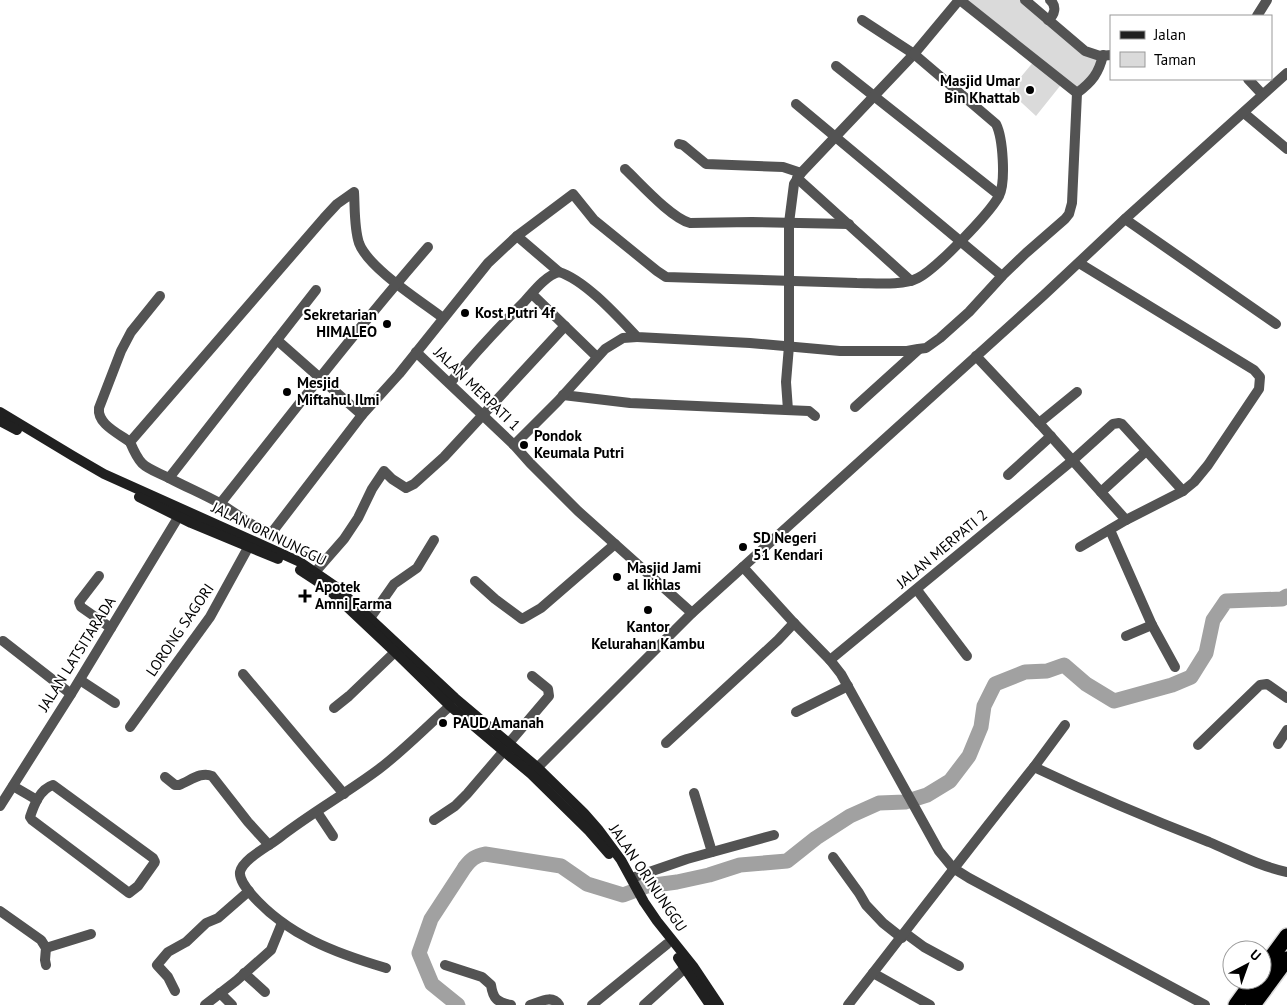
<svg xmlns="http://www.w3.org/2000/svg" width="1287" height="1005" viewBox="0 0 1287 1005" font-family="'PT Sans',sans-serif">
  <style>
    .green { fill: #dadada }
    .lines { fill: none; stroke-linecap: round; stroke-linejoin: round }
    .river { stroke: #a1a1a1; stroke-width: 15 }
    .highway-casing { stroke: #dbdbdb; stroke-width: 18 }
    .street { stroke: #535353; stroke-width: 10 }
    .secondary { stroke: #202020; stroke-width: 10 }
    .highway { stroke: #000; stroke-width: 15 }
    .poi-dot { fill: #000; stroke: #fff; stroke-width: 2 }
    .labels { text-anchor: middle; stroke-width: 4; stroke-linejoin: round; paint-order: stroke }
    .poi-label { font-size: 15px; font-weight: bold; fill: #000; stroke: #fff; text-anchor: start }
    .street-label { font-size: 15px; fill: #000; stroke: #fff }
  </style>
  <rect width="100%" height="100%" fill="#fff"/>
  <path class="green" d="M960 0H1024L1101 59 1077 93 1064 81 1036 116 1009 91 1035 60Z"/>
  <g class="lines">
    <g class="river">
      <path d="M465 867C471 859 475 856 485 854L561 866 587 884 623 895 647 886 677 882 709 875 740 865 787 861 816 838 850 816 879 803 905 802 927 795 950 781 969 756 981 727 984 706 995 684 1025 672 1047 671 1064 665 1086 684 1114 701 1172 685 1191 677 1206 653 1213 620 1226 601 1282 599 1287 596"/>
      <path d="M458 1005 432 984 419 953 431 919 465 867"/>
    </g>
    <g class="highway-casing">
      <g id="highway">
        <path d="M1262 970 1287 936"/>
        <path d="M1236 1005 1254 980"/>
        <path d="M1253 1005 1287 959"/>
      </g>
    </g>
    <g class="street">
      <path d="M960 0 1077 93 1072 203 1069 214 1065 219 1026 253 1002 276"/>
      <path d="M1025 0 1085 51 1100 56 1111 55"/>
      <path d="M1257 16 1267 0"/>
      <path d="M1048 20C1055 15 1057 6 1050 0"/>
      <path d="M836 66 999 195"/>
      <path d="M1248 79 1262 94"/>
      <path d="M1077 93C1092 82 1099 73 1103 55"/>
      <path d="M1244 113 1287 149"/>
      <path d="M679 144 683 145 706 164 783 167 801 173"/>
      <path d="M625 169C640 183 671 218 690 223L752 222 849 224"/>
      <path d="M797 178 911 281"/>
      <path d="M1125 219 1276 324"/>
      <path d="M517 236 559 272"/>
      <path d="M1079 263 1254 370 1260 377 1259 389 1208 465 1194 482 1183 491 1126 520"/>
      <path d="M316 290 169 478C144 466 141 468 130 442L324 218 337 204 354 192C355 208 354 228 359 243 368 268 421 301 443 318"/>
      <path d="M532 294 597 357"/>
      <path d="M277 340 362 415"/>
      <path d="M416 352 514 445 530 463 578 511 692 613"/>
      <path d="M976 356 1039 423 1126 520 1080 547"/>
      <path d="M450 383C473 355 498 328 524 302 534 291 545 276 559 272 585 280 618 317 637 337L750 343 840 351H907L918 349 926 348 940 338 969 312 1002 276 796 104"/>
      <path d="M563 395 630 403 809 411 815 416"/>
      <path d="M855 407 918 350"/>
      <path d="M788 410 786 382 789 346V223L794 184 801 173 914 54 862 20"/>
      <path d="M1039 423 1077 392"/>
      <path d="M130 442C118 433 97 424 99 408L121 351 131 332 160 296"/>
      <path d="M514 445 558 401 605 349 623 338 637 337"/>
      <path d="M1008 475 1051 436"/>
      <path d="M169 478C186 487 205 495 221 504 235 512 258 533 273 531L362 415 399 374 488 263 517 236 573 194 594 220 657 271 666 277 857 283C874 283 903 286 918 278 936 269 989 214 999 196 1006 182 1003 138 996 124L914 54 959 0"/>
      <path d="M1101 492 1146 451"/>
      <path d="M220 504C289 417 356 330 428 247"/>
      <path d="M1110 530 1152 625 1175 667"/>
      <path d="M743 567 794 623 830 660 841 674 939 851 953 868 969 878 1205 1005"/>
      <path d="M316 571 344 539 358 518 372 489 384 471 392 479 406 488 414 484 444 457 565 326"/>
      <path d="M99 576 79 602 81 607 111 628"/>
      <path d="M475 581 495 599 522 619 541 608 615 544"/>
      <path d="M917 590 967 656"/>
      <path d="M366 624 394 584 417 568 434 540"/>
      <path d="M1126 636 1152 625"/>
      <path d="M3 641 71 694"/>
      <path d="M830 660 1073 460 1113 424 1119 423 1122 424 1183 491"/>
      <path d="M243 674 344 794"/>
      <path d="M80 680 115 703"/>
      <path d="M334 708 349 696 395 652"/>
      <path d="M796 712 848 686"/>
      <path d="M130 727 210 617 249 546"/>
      <path d="M509 743 549 696 548 689 532 676"/>
      <path d="M666 743 778 640 794 623"/>
      <path d="M1278 744 1287 730"/>
      <path d="M1198 745 1260 685 1267 684 1287 698"/>
      <path d="M1034 767 1065 725"/>
      <path d="M532 773 692 613 1044 295 1125 219 1287 73"/>
      <path d="M165 777 175 785H179C190 781 201 771 212 776L248 822 269 845"/>
      <path d="M53 785 153 858 155 862 138 886 129 893 32 820 30 817C34 805 40 789 53 785Z"/>
      <path d="M13 786 37 800"/>
      <path d="M694 793 712 852"/>
      <path d="M0 806 71 694 182 511"/>
      <path d="M317 812 333 836"/>
      <path d="M434 820 455 806 467 794 503 752"/>
      <path d="M833 857 859 893 866 905 883 923 902 938"/>
      <path d="M632 878 687 859 774 835"/>
      <path d="M0 911 41 940 46 948 45 960 46 965"/>
      <path d="M905 933 924 947 959 966"/>
      <path d="M46 948 91 934"/>
      <path d="M445 965 482 977 491 985C493 999 497 1002 511 1005"/>
      <path d="M386 968C335 953 287 935 252 895 247 889 239 880 240 872 243 859 269 846 279 838 311 813 347 793 379 769 404 750 426 727 450 706"/>
      <path d="M244 973 265 992"/>
      <path d="M873 973 930 1005"/>
      <path d="M175 991 168 977 157 965 168 952 186 942 206 923 218 918 249 891"/>
      <path d="M220 993 232 1005"/>
      <path d="M205 1005 236 981 271 950 282 923"/>
      <path d="M530 1005C540 1002 552 994 559 1005"/>
      <path d="M592 1005 667 944"/>
      <path d="M644 1005 685 968"/>
      <path d="M848 1005C910 926 971 845 1034 767 1091 794 1150 819 1209 842 1235 853 1259 866 1287 872"/>
    </g>
    <g class="secondary">
      <path d="M0 412 73 456 104 474 300 562 335 586 455 698 537 767 584 813 598 829 621 860 644 902 657 921 693 966 719 1005"/>
      <path d="M0 421 17 430"/>
      <path d="M139 497 191 523 278 559"/>
      <path d="M300 570 326 587 395 652 450 706 531 774 589 831 609 854"/>
      <path d="M678 958 710 1005"/>
    </g>
    <use href="#highway" class="highway"/>
  </g>
  <g class="poi-dot">
    <circle cx="1030" cy="90" r="5"/>
    <circle cx="465" cy="313" r="5"/>
    <circle cx="387" cy="324" r="5"/>
    <circle cx="287" cy="392" r="5"/>
    <circle cx="524" cy="445" r="5"/>
    <circle cx="743" cy="547" r="5"/>
    <circle cx="617" cy="577" r="5"/>
    <path d="M302.5 588.5h5v5h5v5h-5v5h-5v-5h-5v-5h5z"/>
    <circle cx="648" cy="610" r="5"/>
    <circle cx="443" cy="723" r="5"/>
  </g>
  <g class="labels">
    <g class="poi-label">
      <text x="1020" y="86" text-anchor="end">Masjid Umar<tspan x="1020" dy="17">Bin Khattab</tspan></text>
      <text x="475" y="318">Kost Putri 4f</text>
      <text x="377" y="320" text-anchor="end">Sekretarian<tspan x="377" dy="17">HIMALEO</tspan></text>
      <text x="297" y="388">Mesjid<tspan x="297" dy="17">Miftahul Ilmi</tspan></text>
      <text x="534" y="441">Pondok<tspan x="534" dy="17">Keumala Putri</tspan></text>
      <text x="753" y="543">SD Negeri<tspan x="753" dy="17">51 Kendari</tspan></text>
      <text x="627" y="573">Masjid Jami<tspan x="627" dy="17">al Ikhlas</tspan></text>
      <text x="315" y="592">Apotek<tspan x="315" dy="17">Amni Farma</tspan></text>
      <text x="648" y="632" text-anchor="middle">Kantor<tspan x="648" dy="17">Kelurahan Kambu</tspan></text>
      <text x="453" y="728">PAUD Amanah</text>
    </g>
    <g class="street-label">
      <text transform="translate(477 389) rotate(44)" y="5">JALAN MERPATI 1</text>
      <text transform="translate(269 534) rotate(26)" y="5">JALAN ORINUNGGU</text>
      <text transform="translate(942 549) rotate(-40)" y="5">JALAN MERPATI 2</text>
      <text transform="translate(180 630) rotate(-56)" y="5">LORONG SAGORI</text>
      <text transform="translate(77 654) rotate(-58)" y="5">JALAN LATSITARADA</text>
      <text transform="translate(648 878) rotate(56)" y="5">JALAN ORINUNGGU</text>
    </g>
  </g>
  <rect x="1110" y="15" width="162" height="65" fill="#ffffff" stroke="#999999"/>
  <rect x="1120" y="31" width="25" height="8" fill="#202020" stroke="#999999"/>
  <text x="1154" y="40" font-size="15" fill="#000000">Jalan</text>
  <rect x="1120" y="52" width="25" height="15" fill="#dadada" stroke="#999999"/>
  <text x="1154" y="65" font-size="15" fill="#000000">Taman</text>
  <g transform="translate(1247 965) rotate(41)"><circle r="24" fill="#ffffff" stroke="#999999"/>
  <path d="M0-4L9 19L0 12L-9 19Z" fill="#000000"/>
  <text y="-8" font-size="14" font-weight="bold" text-anchor="middle" fill="#000000">U</text>
  </g>
</svg>
